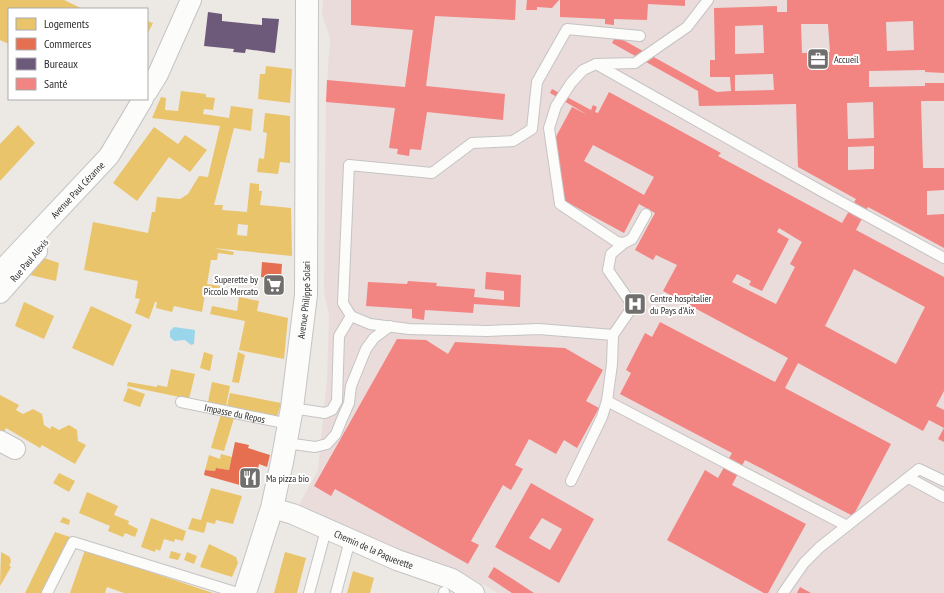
<svg xmlns="http://www.w3.org/2000/svg" width="944" height="593" viewBox="0 0 944 593" font-family="'PT Sans Narrow',sans-serif">
  <style>
    .medical { fill: #e9dcdb }
    .water { fill: #99d6ec }
    .homes { fill: #e9c46a; fill-rule: evenodd }
    .shops { fill: #e76f51 }
    .offices { fill: #6d597a }
    .health { fill: #f28482; fill-rule: evenodd }
    .lines { fill: none; stroke-linecap: round; stroke-linejoin: round }
    .lane-casing { stroke: #c5c4c5; stroke-width: 12 }
    .street-casing { stroke: #c5c4c5; stroke-width: 22 }
    .secondary-casing { stroke: #c5c4c5; stroke-width: 24 }
    .lane { stroke: #fcfcfb; stroke-width: 10 }
    .street { stroke: #fcfcfb; stroke-width: 20 }
    .secondary { stroke: #fcfcfb; stroke-width: 22 }
    .labels { text-anchor: middle; stroke-width: 4; stroke-linejoin: round; paint-order: stroke }
    .poi-label { font-size: 10px; fill: #2e2e2e; stroke: #fff; text-anchor: start }
    .street-label { font-size: 10px; fill: #2e2e2e; stroke: #fff }
  </style>
  <rect width="100%" height="100%" fill="#ece8e4"/>
  <path class="medical" d="M323 0H944V593H498L466 575 376 541 298 507 318 470 327 380 329 315 324 292 326 102 330 37 322 15Z"/>
  <path class="water" d="M174 327 195 330 194 344 191 345 185 340 174 341 170 337V331Z"/>
  <g class="homes">
    <path d="M0 0H64L83 9H9V44L0 40Z"/>
    <path d="M147 21 153 23 147 35Z"/>
    <path d="M266 66 292 69 290 103 258 99 260 74H265Z"/>
    <path d="M181 91 206 94V97L215 98 213 110 204 109 203 114 229 118 231 106 253 109 251 131 234 128 214 205H223L222 210 247 212 250 183 259 184V191H262L260 205 291 208 292 256 213 248 234 252 233 255 218 253 217 260H211L207 284 220 286 219 297 205 294 202 312 174 306 172 312 156 308 157 302H155L149 319 135 313 140 299 135 298 138 281 84 270 93 222 148 233 152 212H155L157 197 180 199 188 194 199 176 208 177 220 126 152 118 161 97 166 98 165 110 178 111ZM238 224 248 225 247 236 237 235Z"/>
    <path d="M265 113 290 116V163L280 162 278 174 257 172 259 158 264 159 267 133 263 132Z"/>
    <path d="M18 125 35 143 0 181V144Z"/>
    <path d="M154 127 178 144 185 135 207 150 190 172 169 157 137 201 113 183Z"/>
    <path d="M44 258 59 263 56 281 30 275Z"/>
    <path d="M239 297 259 301 257 311 288 318 284 359 239 350 245 321 210 314 212 306 237 311Z"/>
    <path d="M24 302 54 316 44 339 15 326Z"/>
    <path d="M91 306 132 325 113 366 72 348Z"/>
    <path d="M204 352 213 355 210 371 200 368Z"/>
    <path d="M238 352 245 355 239 383 232 382Z"/>
    <path d="M171 369 195 374 189 399 127 386 128 382 157 387V385L167 387Z"/>
    <path d="M212 382 230 386 226 406 208 402Z"/>
    <path d="M128 388 145 394 140 407 123 401Z"/>
    <path d="M230 393 281 403 277 417 227 406Z"/>
    <path d="M0 395 19 405 16 410 23 414 33 409 42 414 44 425 50 429 52 426 59 430 69 425 77 430 78 441 86 445 75 464 42 445 40 448 6 428 3 434 0 433Z"/>
    <path d="M221 414 234 418 224 451 211 448Z"/>
    <path d="M221 454 232 457 229 470 216 468 215 471 205 470 209 455 220 459Z"/>
    <path d="M59 473 75 481 69 492 53 483Z"/>
    <path d="M211 488 242 496 233 524 216 520 215 524 207 522 204 533 188 529 192 518 201 520Z"/>
    <path d="M87 492 118 506 114 515 129 521 128 524 138 529 135 537 125 533 123 537 108 531 110 526 79 513Z"/>
    <path d="M63 517 70 520 69 525 60 522Z"/>
    <path d="M151 518 186 531 183 541 175 539 174 542 164 539 160 551 156 549 155 552 141 547Z"/>
    <path d="M55 532 70 537 42 593H25Z"/>
    <path d="M209 544 236 557 238 563 232 577 200 567Z"/>
    <path d="M85 550 213 593H124L107 587 105 593H70Z"/>
    <path d="M171 551 181 554 178 560 169 558Z"/>
    <path d="M1 552 10 557 11 562 9 565 11 567 0 586Z"/>
    <path d="M187 552 197 556 194 564 184 560Z"/>
    <path d="M285 552 306 558 297 593H274Z"/>
    <path d="M353 571 374 578 370 593H347Z"/>
  </g>
  <g class="shops">
    <path d="M262 262 282 264 280 292 267 291 268 278 261 277Z"/>
    <path d="M235 442 249 445 248 448 270 455 267 467 259 464 254 489 204 475 205 470 215 471 216 468 229 470Z"/>
  </g>
  <path class="offices" d="M208 12 222 14V21L262 25V18L279 19 275 53 246 49 245 53 233 52 234 49 204 46Z"/>
  <g class="health">
    <path d="M351 0H516L515 20 435 16 426 86 505 94 503 120 427 112 421 150 410 149 409 156 397 154 398 149 389 148 395 108 326 102 327 80 405 87 413 30 351 25Z"/>
    <path d="M527 0H559L552 8 537 7V10H526Z"/>
    <path d="M560 0H685V6L648 4 647 20 614 19V25L605 24V19L560 17Z"/>
    <path d="M787 0H944V73L925 72V70L869 71V87L925 86V83H944V101H921L923 168H944V190L927 191V215L944 214V248L868 207 856 230 944 277V391L936 406 944 410V428L929 420 923 431 798 363 785 388 891 444 853 516 745 460 732 485 806 524 768 593H764L667 540 705 470 718 478 732 453 620 394 631 373 626 370 645 333 652 337 660 322 775 382 788 358 663 291 677 265 656 255 653 260 635 250 655 213 639 204 624 233 563 200 552 144 572 107 588 115 550 93 552 89 591 110 593 105 597 107 595 112 598 113 609 92 721 153 718 156 842 223 856 199 798 167 796 104 699 106 698 91 612 43 616 36 713 90 717 92 731 91 730 77H710V60H715L714 8 777 6V12H787ZM913 21 914 50 887 51 886 22ZM801 24H828L830 52 802 53ZM763 25 764 53 735 54V26ZM773 74 774 90 735 91V75ZM873 102 874 138 848 139 847 103ZM593 145 654 177 644 195 584 161ZM874 146V169L848 170V147ZM779 228 802 242 790 264 795 267 776 304 732 282 737 274 751 281 749 285 762 291 789 239 777 232ZM854 269 925 307 896 364 825 326Z"/>
    <path d="M486 272 521 275 520 307 474 304 473 313 425 310 424 320 412 318V309L366 306 368 282 407 284 408 281 437 283 436 286 475 289 474 297 504 300V291L485 289Z"/>
    <path d="M397 339 426 340 448 354 455 342 565 348 603 370 586 401 599 408 577 448 564 440 556 454 529 439 515 465 523 469 511 490 503 485 471 541 479 545 468 564 335 489 331 496 314 486Z"/>
    <path d="M944 428V442L938 439Z"/>
    <path d="M531 483 594 519 559 583 495 547ZM542 518 562 529 550 550 529 538Z"/>
    <path d="M494 567 534 593H512L488 577Z"/>
    <path d="M800 587 811 593H797Z"/>
  </g>
  <g class="lines">
    <g class="lane-casing">
      <g id="lane">
        <path d="M596 64 823 192 944 258"/>
        <path d="M624 243 617 242 560 204 549 128 556 106 571 83 583 70 596 64 635 63 687 27 708 0"/>
        <path d="M613 335 539 329 487 331 409 329 370 324 351 316 343 303 349 165 432 173 472 143 513 141 532 129 537 82 567 29 640 36"/>
        <path d="M607 401 847 526"/>
        <path id="s1" d="M181 402 289 424"/>
        <path d="M292 408 325 413 332 410 337 401 339 336 351 316"/>
        <path d="M286 443 315 447 327 444 336 434 342 419 349 403 351 386 366 349 374 338 390 326"/>
        <path d="M909 478 944 497"/>
        <path d="M571 481 602 417 607 401 612 364 613 335 633 306 608 270 611 254 624 243 632 239 646 214"/>
        <path d="M444 592V593"/>
        <path d="M47 593 73 542 238 593"/>
        <path d="M309 593 326 530"/>
        <path d="M336 593 350 540"/>
        <path d="M783 593 804 563 820 547 919 469 944 481"/>
      </g>
    </g>
    <g class="street-casing">
      <g id="street">
        <path d="M147 92 158 74 191 0"/>
        <path id="s2" d="M0 272 109 156 143 99"/>
        <path d="M0 293 37 251"/>
        <path d="M0 441 15 449"/>
        <path id="s3" d="M272 508 293 514 397 560 452 579 474 593"/>
      </g>
    </g>
    <g class="secondary-casing">
      <g id="secondary">
        <path id="s4" d="M245 593 272 508 282 462 292 408 306 295 307 0"/>
      </g>
    </g>
    <use href="#lane" class="lane"/>
    <use href="#street" class="street"/>
    <use href="#secondary" class="secondary"/>
  </g>
  <defs>
    <g id="office-square" transform="scale(1.15)"><rect x="-9" y="-9" width="18" height="18" rx="4" fill="#706f6e" stroke="#fff"/><path d="M-6-3h4V-5.5h4V-3h4V5H-6ZM-1-4.5V-3h2v-1.5ZM-6 0V1H6V0Z" fill="#fff"/></g>
    <g id="supermarket-square" transform="scale(1.15)"><rect x="-9" y="-9" width="18" height="18" rx="4" fill="#706f6e" stroke="#fff"/><path d="M-6-5.5h2.5l.6 2H6L4.5 2H-2.5L-4.4-4H-6ZM-1.5 3.2a1.3 1.3 0 1 0 .1 0ZM3 3.2a1.3 1.3 0 1 0 .1 0Z" fill="#fff"/></g>
    <g id="hospital-square" transform="scale(1.15)"><rect x="-9" y="-9" width="18" height="18" rx="4" fill="#706f6e" stroke="#fff"/><path d="M-5-5h3v3.5h4V-5h3V5h-3V1.5h-4V5h-3Z" fill="#fff"/></g>
    <g id="restaurant-square" transform="scale(1.15)"><rect x="-9" y="-9" width="18" height="18" rx="4" fill="#706f6e" stroke="#fff"/><path d="M-5-6h1v4h1v-4h1v4h1v-4h1v5L-1.5 .5V6h-2V.5L-5-1ZM5-6V6H3V1.5H1.5Q1.5-4 5-6Z" fill="#fff"/></g>
  </defs>
  <g fill-rule="evenodd">
    <use href="#office-square" x="818" y="59"/>
    <use href="#supermarket-square" x="274" y="285"/>
    <use href="#hospital-square" x="635" y="304"/>
    <use href="#restaurant-square" x="250" y="478"/>
  </g>
  <g class="labels">
    <g class="poi-label">
      <text x="834" y="63">Accueil</text>
      <text x="258" y="283" text-anchor="end">Superette by<tspan x="258" dy="12">Piccolo Mercato</tspan></text>
      <text x="650" y="302">Centre hospitalier<tspan x="650" dy="12">du Pays d'Aix</tspan></text>
      <text x="266" y="482">Ma pizza bio</text>
    </g>
    <g class="street-label">
      <text dy="4" stroke="none"><textPath href="#s2" startOffset="113">Avenue Paul Cézanne</textPath></text>
      <text transform="translate(29 260) rotate(-50)" y="4">Rue Paul Alexis</text>
      <text dy="4" stroke="none"><textPath href="#s4" startOffset="300">Avenue Philippe Solari</textPath></text>
      <text dy="4" stroke="none"><textPath href="#s1" startOffset="55">Impasse du Repos</textPath></text>
      <text dy="4" stroke="none"><textPath href="#s3" startOffset="110">Chemin de la Paquerette</textPath></text>
    </g>
  </g>
  <rect x="8" y="8" width="140" height="92" fill="#ffffff" stroke="#ababab"/>
  <rect x="16" y="18" width="20" height="12" fill="#e9c46a" stroke="#ababab"/>
  <text x="44" y="28" font-size="12" fill="#2e2e2e">Logements</text>
  <rect x="16" y="38" width="20" height="12" fill="#e76f51" stroke="#ababab"/>
  <text x="44" y="48" font-size="12" fill="#2e2e2e">Commerces</text>
  <rect x="16" y="58" width="20" height="12" fill="#6d597a" stroke="#ababab"/>
  <text x="44" y="68" font-size="12" fill="#2e2e2e">Bureaux</text>
  <rect x="16" y="78" width="20" height="12" fill="#f28482" stroke="#ababab"/>
  <text x="44" y="88" font-size="12" fill="#2e2e2e">Santé</text>
</svg>
